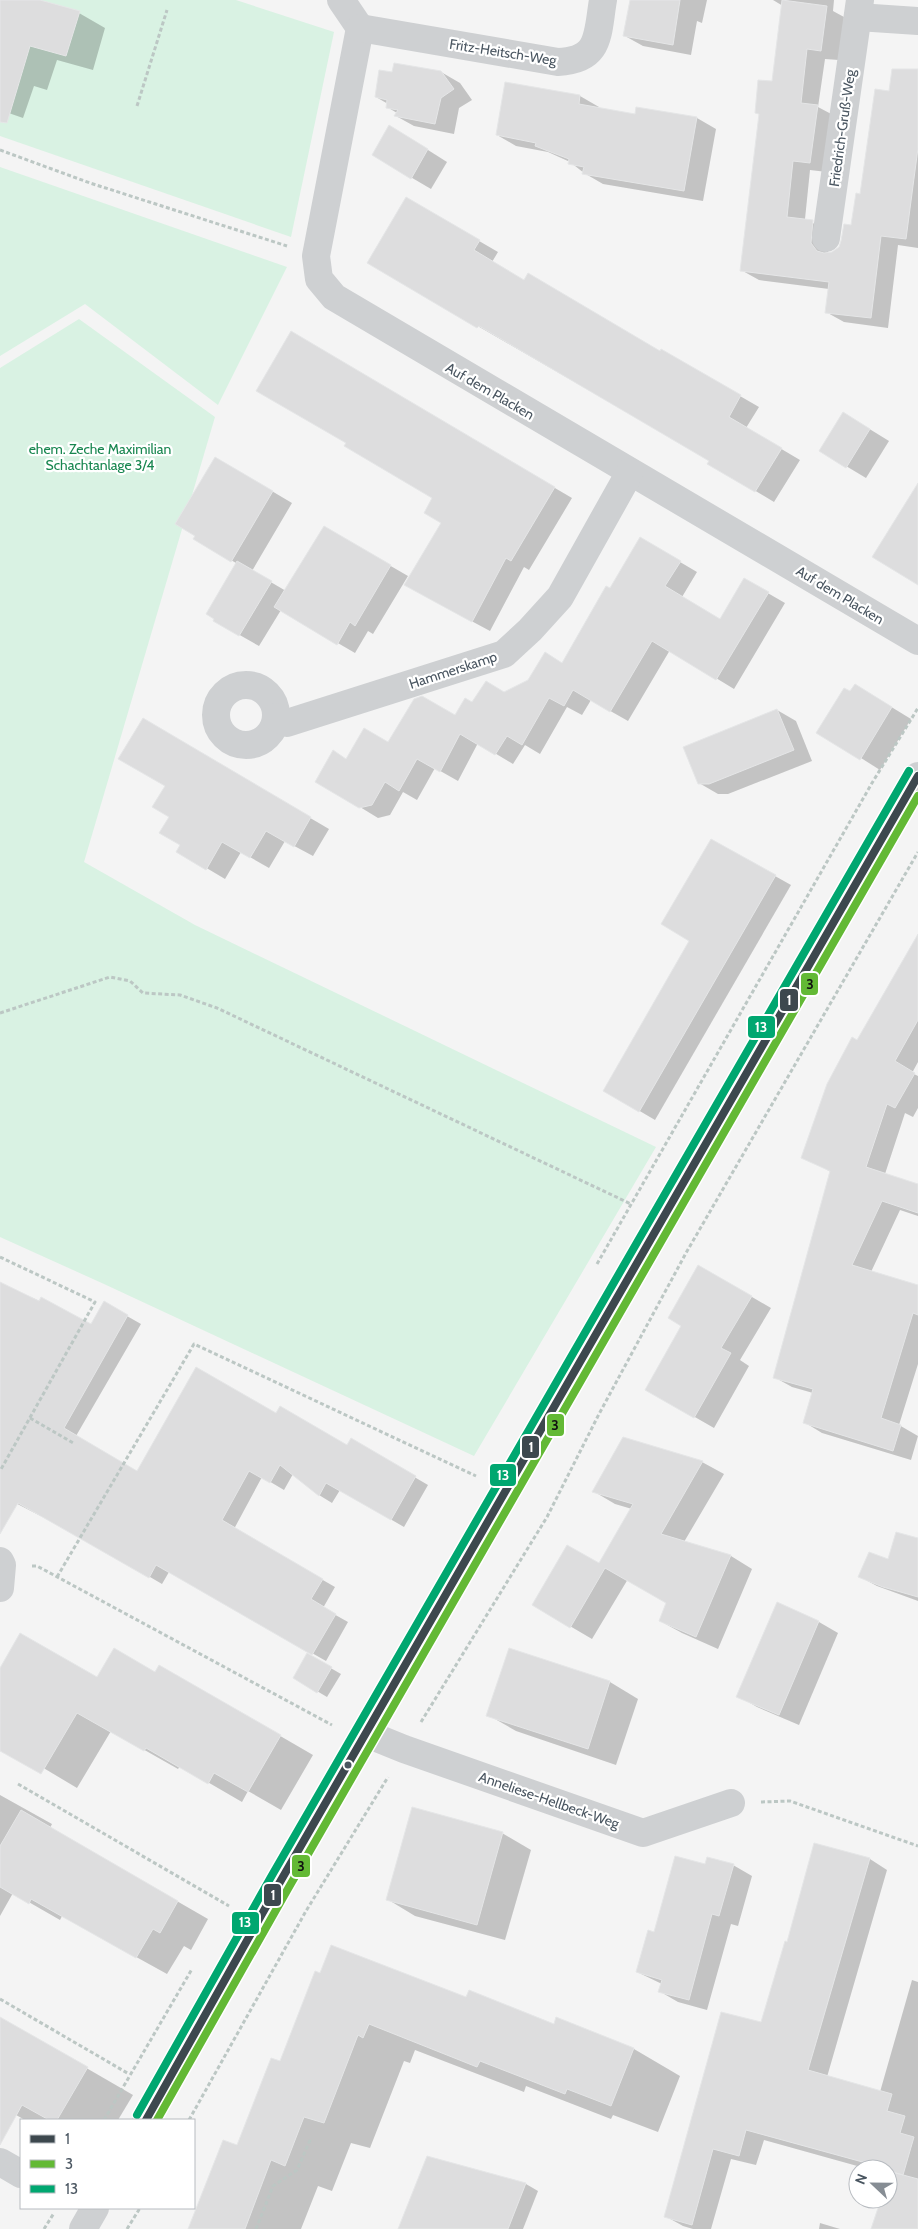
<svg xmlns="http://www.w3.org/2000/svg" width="918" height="2229" viewBox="0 0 918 2229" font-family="Cabin,sans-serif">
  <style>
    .green { fill: #d9f2e3 }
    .shadow { fill: #0003 }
    .building { fill: #ddddde; stroke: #e5e6e7 }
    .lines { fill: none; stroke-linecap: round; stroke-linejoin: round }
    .path { stroke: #bcc7c4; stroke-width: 3; stroke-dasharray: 4 2.5; stroke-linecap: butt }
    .minor { stroke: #ced0d2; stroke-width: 28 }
    .tertiary { stroke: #ced0d2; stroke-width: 28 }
    .bus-1-casing { stroke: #fff; stroke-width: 11 }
    .bus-2-casing { stroke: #fff; stroke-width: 11 }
    .bus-3-casing { stroke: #fff; stroke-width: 11 }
    .bus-1 { stroke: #3d484e; stroke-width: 8 }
    .bus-2 { stroke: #63b935; stroke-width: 8 }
    .bus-3 { stroke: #00a770; stroke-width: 8 }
    .bus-dot { fill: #4a5661; stroke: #fff; stroke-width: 2 }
    .labels { text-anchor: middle; stroke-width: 4.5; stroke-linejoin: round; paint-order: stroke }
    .street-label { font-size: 14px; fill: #4a5661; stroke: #fff }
    .park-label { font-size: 14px; fill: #17864f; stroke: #fff }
    .line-badge { stroke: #fff; stroke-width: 2 }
    .badge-label { font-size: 14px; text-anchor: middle; font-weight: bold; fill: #fff }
    .pale-badge-label { font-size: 14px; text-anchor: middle; font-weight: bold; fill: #111 }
  </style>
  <rect width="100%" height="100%" fill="#f4f4f4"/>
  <g class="green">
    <path d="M0 0H236L334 32 291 237 0 136Z"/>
    <path d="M0 167 287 267 218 405 85 304 0 356Z"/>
    <path d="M79 319 215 417 84 862 195 925 656 1147 474 1456 104 1284 0 1237V368Z"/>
  </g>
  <g class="shadow">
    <path d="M0 0H37L79 13 105 28 93 70 57 60 47 90 34 86 23 118 0 110Z"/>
    <path d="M631 0H707L702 23 697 21 691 55 643 46 625 36Z"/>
    <path d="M773 0H834L833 11 844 17 839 60 825 59 818 107 835 116 827 172 810 170 805 219 830 232 828 254 839 249 852 226 890 93 918 71V248L898 245 888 328 844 322 826 312 829 289 759 280 741 270 761 115 757 113 773 83 783 6Z"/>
    <path d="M441 72 460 83 472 100 459 108 454 134 414 126 396 116 397 113 387 107 388 104 376 97Z"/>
    <path d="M580 96 599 107 598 109 636 116 637 108 697 118 716 129 703 201 603 184 584 173 570 162 548 152 516 146 497 135Z"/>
    <path d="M409 138 447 162 431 189 373 155Z"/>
    <path d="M407 199 498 252 492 262 524 281 661 352 662 351 759 407 746 428 800 460 774 502 709 463 711 461 369 263Z"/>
    <path d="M291 333 572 498 529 570 524 567 490 631 423 595 443 523 434 497 347 442Z"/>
    <path d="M863 425 889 441 866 478 821 451Z"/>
    <path d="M216 458 292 503 252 571 286 591 325 528 408 576 373 634 368 631 355 653 281 610 259 646 215 621 236 563 195 539Z"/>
    <path d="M641 539 697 572 682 597 720 620 745 580 785 603 734 689 670 650 628 721 591 700 582 715 567 707 540 754 525 745 513 764 478 743 458 781 435 768 417 800 403 792 390 815 378 818 360 807 347 760 455 717 472 703 504 693 563 664 611 590Z"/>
    <path d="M851 693 875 697 911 719 880 770 861 758Z"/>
    <path d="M777 710 796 721 812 761 728 794H718L699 783Z"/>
    <path d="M143 720 329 829 313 856 285 841 269 868 241 852 225 879 178 851 182 845 170 816 166 786Z"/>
    <path d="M775 876 791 885 655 1120 604 1090 691 940Z"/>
    <path d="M918 938V1062L912 1073 918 1076V1108L913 1117 905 1113 885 1174 918 1185V1216L900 1210 871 1272 918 1287V1364L899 1425 918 1436 911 1460 822 1433 804 1422 813 1393 792 1387 774 1377 831 1172 803 1157 858 1042Z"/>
    <path d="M699 1266 771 1308 740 1360 749 1366 714 1428 646 1389 683 1325Z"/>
    <path d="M0 1283 92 1325 104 1303 141 1324 76 1436 138 1472 277 1415 347 1447 351 1440 428 1485 404 1527 340 1490 332 1503 319 1495 293 1474 284 1490 262 1477 234 1529 335 1587 323 1608 348 1622 326 1661 169 1572 162 1584 85 1539 0 1495Z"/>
    <path d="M702 1462 724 1474 684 1542 731 1556 752 1569 718 1649 682 1633 660 1621 668 1602 628 1579 592 1639 534 1605 600 1565 632 1509 615 1504 593 1491Z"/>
    <path d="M918 1540V1601L877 1586 860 1577 889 1561Z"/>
    <path d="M819 1622 838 1633 799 1725 757 1707 738 1696Z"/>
    <path d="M509 1649 610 1682 638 1699 616 1765 516 1731 488 1715Z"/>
    <path d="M308 1655 341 1674 327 1697 295 1678Z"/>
    <path d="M160 1666 313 1755 281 1810 248 1791 242 1802 180 1766 178 1769 111 1731 77 1788 0 1742V1669L98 1679 155 1674Z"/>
    <path d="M0 1795 52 1824 50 1828 208 1919 191 1950 184 1946 167 1974 62 1916 60 1920 13 1893 0 1916Z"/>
    <path d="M502 1833 531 1850 505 1940 415 1916 387 1899Z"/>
    <path d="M870 1859 887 1870 827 2077 880 2092 912 1980 918 1982V2229H884L882 2199H888V2169H868L764 2140 756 2165 731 2159 711 2229H693L683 2226 665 2216 762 2023 788 1943Z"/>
    <path d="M733 1865 752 1876 738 1926 731 1924 707 2010 678 2002 659 1991 662 1984 637 1972 655 1933 706 1866Z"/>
    <path d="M316 1973 467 1998 555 2025 556 2019 634 2049 680 2076 658 2132 613 2115 611 2119 526 2086 524 2092 415 2050 410 2063 404 2061 370 2148 351 2143 332 2191 318 2186 301 2229H190L238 2147 280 2063Z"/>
    <path d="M0 2018 133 2095 118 2120H25L0 2106Z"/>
    <path d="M428 2157 526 2184 538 2191 523 2229H399Z"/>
    <path d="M820 2223 840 2229H819Z"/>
  </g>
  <g class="building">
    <path d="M0 0H40L80 11 66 56 30 46 7 123 0 122Z"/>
    <path d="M630 0H680L673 45 623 36Z"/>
    <path d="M782 0 827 6 821 51 807 49 801 103 818 105 810 163 793 161 787 217 813 220 811 243 817 251 824 253 832 252 839 247 841 241 844 224 851 225 856 193 860 194 875 89 889 91 892 69H918V148L906 239 881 236 871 318 825 313 829 282 740 271 759 114 755 113 758 80 772 81Z"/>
    <path d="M394 63 441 71 454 89 441 98 435 124 394 116 398 110 386 108 387 100 375 97 379 70 392 72Z"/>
    <path d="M505 82 580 95 579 104 635 114 636 107 697 117 684 191 582 174 584 167 568 164 569 159 535 146 536 143 496 135Z"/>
    <path d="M389 125 428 149 411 179 372 155Z"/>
    <path d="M406 197 480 240 474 250 524 280 528 273 660 351 661 349 741 395 729 417 782 448 755 492 707 464 709 461 479 326 477 328 367 263Z"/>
    <path d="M291 331 555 487 511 561 506 558 472 622 404 585 441 523 424 513 432 498 344 446 346 443 256 391Z"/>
    <path d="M843 412 870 429 846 468 819 451Z"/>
    <path d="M215 457 273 491 231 562 193 539 195 536 175 524Z"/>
    <path d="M918 483V585L872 557Z"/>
    <path d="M324 526 391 565 355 626 350 622 337 645 274 607Z"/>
    <path d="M640 537 681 561 665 586 720 619 744 578 769 592 716 680 652 641 610 712 573 690 564 706 549 698 522 745 507 736 495 755 460 734 440 772 417 759 399 791 385 782 372 805 359 808 315 782 333 750 346 759 364 728 388 742 414 699 422 696 455 715 465 698 472 702 486 681 504 692 528 680 545 652 562 663 606 586 610 588Z"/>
    <path d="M237 561 272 581 239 636 213 621 214 619 206 614Z"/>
    <path d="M855 684 892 707 860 760 816 733 844 688 850 691Z"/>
    <path d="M777 709 794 750 709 784H698L683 747Z"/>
    <path d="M143 718 311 817 294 847 266 831 250 858 222 842 206 870 176 852 180 845 159 833 169 817 152 807 165 786 118 759Z"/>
    <path d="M711 839 776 875 639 1112 603 1091 689 941 661 924Z"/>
    <path d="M918 934V1020L895 1061 915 1073 895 1108 887 1104 866 1167 918 1184V1213L882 1201 852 1265 918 1285V1315L913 1313 881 1418 901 1425 893 1451 803 1423 813 1389 773 1378 830 1171 801 1158 827 1084 852 1037 857 1040Z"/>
    <path d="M698 1265 752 1296 721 1348 731 1353 694 1418 645 1390 681 1326 668 1318Z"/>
    <path d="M0 1282 39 1301 41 1297 91 1324 104 1301 128 1315 64 1428 137 1471 196 1367 276 1413 280 1406 347 1445 351 1438 416 1476 391 1520 326 1483 319 1496 280 1465 270 1483 249 1471 222 1520 323 1579 311 1599 336 1614 312 1655 156 1565 149 1578 18 1503 0 1534Z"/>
    <path d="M623 1437 703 1461 661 1534 731 1555 696 1637 659 1621 666 1603 605 1568 570 1628 532 1605 567 1545 599 1563 633 1504 592 1492Z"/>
    <path d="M896 1532 918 1538V1597L883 1587 858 1577 869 1552 888 1559Z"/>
    <path d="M777 1602 819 1621 779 1715 736 1697Z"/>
    <path d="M20 1633 97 1677 114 1648 155 1672 159 1665 281 1735 248 1792 214 1773 208 1784 146 1748 144 1751 77 1713 41 1774 0 1751V1668Z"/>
    <path d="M509 1648 610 1681 588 1749 486 1716Z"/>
    <path d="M307 1653 332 1667 317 1693 293 1678Z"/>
    <path d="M412 1807 503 1832 477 1925 386 1900Z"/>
    <path d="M21 1810 178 1901 160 1933 153 1929 136 1958 31 1899 29 1904 0 1887V1846Z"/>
    <path d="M814 1843 870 1858 808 2070 892 2094 887 2111 905 2116 900 2133 914 2137 903 2175 892 2172 918 2179V2229H871L881 2199H888V2169L746 2130 739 2156 713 2149 692 2225 664 2217 721 2012 761 2022 785 1941 787 1942Z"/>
    <path d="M675 1856 705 1864 707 1857 734 1864 719 1916 712 1914 689 2000 658 1992 662 1980 636 1972 648 1930 654 1932Z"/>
    <path d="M331 1945 466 1997 469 1990 554 2024 556 2017 634 2048 611 2106 567 2089 565 2094 480 2061 477 2067 369 2024 363 2038 358 2035 324 2123 304 2117 285 2166 271 2160 245 2229H188L223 2140 237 2145 271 2058 280 2061 315 1971 320 1973Z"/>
    <path d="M0 2017 88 2067 57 2120H49L22 2105 0 2145Z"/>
    <path d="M427 2156 526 2183 508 2229H398Z"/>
  </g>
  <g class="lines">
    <g class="path">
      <path d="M137 106 167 10"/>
      <path d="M0 150 90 183 287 246"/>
      <path d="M0 1013 110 977 130 981 143 993 180 995 217 1008 631 1204"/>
      <path d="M0 1257 95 1302 0 1471"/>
      <path d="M597 1264 872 783 918 708"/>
      <path d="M30 1418 75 1444"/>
      <path d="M32 1566H37L332 1725"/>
      <path d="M57 1577 194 1344 476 1476"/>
      <path d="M421 1722 547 1517 599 1414 686 1253 918 852"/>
      <path d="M18 1784 229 1906"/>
      <path d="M761 1802 790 1801 918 1846"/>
      <path d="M0 1999 129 2074"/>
      <path d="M104 2120 192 1969"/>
      <path d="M189 2120 306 1911 388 1777"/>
      <path d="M44 2229 54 2213"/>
      <path d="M127 2229 140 2208"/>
      <path d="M256 2229 273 2186 297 2170 311 2138"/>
    </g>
    <g class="minor">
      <path d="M341 0 360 28 316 256 319 279 334 297 918 641"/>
      <path d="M858 17 918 21"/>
      <path d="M360 28 558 62C601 60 597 35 603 0"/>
      <path d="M826 238 860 0"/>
      <circle cx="246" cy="715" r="30"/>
      <path d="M276 717 287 723 504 654 530 630 560 597 630 472"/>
      <path d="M0 1561 2 1565 0 1588"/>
      <path d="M367 1734 404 1749 643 1833 731 1803"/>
      <path d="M0 2162 21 2174"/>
    </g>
    <g class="tertiary">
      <path d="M146 2120 280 1882 918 776"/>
      <path d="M83 2229 95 2208"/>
    </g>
    <g class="bus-1-casing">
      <path id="bus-1" d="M146 2120 280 1882 918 776"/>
    </g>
    <g class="bus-2-casing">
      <path id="bus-2" d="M157 2120 289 1887 918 796"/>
    </g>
    <g class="bus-3-casing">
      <path id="bus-3" d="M137 2115 271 1877 909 771"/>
    </g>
    <use href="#bus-1" class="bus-1"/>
    <use href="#bus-2" class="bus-2"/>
    <use href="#bus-3" class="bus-3"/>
  </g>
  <circle class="bus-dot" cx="348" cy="1765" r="4.5"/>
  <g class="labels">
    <g class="street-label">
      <text transform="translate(503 52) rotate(9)" y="5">Fritz-Heitsch-Weg</text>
      <text transform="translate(842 128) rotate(-82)" y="5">Friedrich-Gruß-Weg</text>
      <text transform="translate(490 391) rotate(30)" y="5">Auf dem Placken</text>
      <text transform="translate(840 595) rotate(31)" y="5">Auf dem Placken</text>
      <text transform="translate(453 670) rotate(-18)" y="5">Hammerskamp</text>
      <text transform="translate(549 1800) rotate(19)" y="5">Anneliese-Hellbeck-Weg</text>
    </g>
    <g class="park-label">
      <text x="100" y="454">ehem. Zeche Maximilian<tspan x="100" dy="16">Schachtanlage 3/4</tspan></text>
    </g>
  </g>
  <g class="line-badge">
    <rect x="800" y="972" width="19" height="24" rx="5" fill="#63b935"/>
    <rect x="779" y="988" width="20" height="24" rx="5" fill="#3d484e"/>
    <rect x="747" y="1015" width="29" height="24" rx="5" fill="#00a770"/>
    <rect x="546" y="1413" width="19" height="24" rx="5" fill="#63b935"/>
    <rect x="521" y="1435" width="19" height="24" rx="5" fill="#3d484e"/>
    <rect x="489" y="1463" width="28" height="24" rx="5" fill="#00a770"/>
    <rect x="291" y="1854" width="20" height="24" rx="5" fill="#63b935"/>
    <rect x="263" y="1883" width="19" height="24" rx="5" fill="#3d484e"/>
    <rect x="231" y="1911" width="29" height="24" rx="5" fill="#00a770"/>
  </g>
  <g class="badge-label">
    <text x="789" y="1005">1</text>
    <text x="761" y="1032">13</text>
    <text x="531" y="1452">1</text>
    <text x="503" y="1480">13</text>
    <text x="273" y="1900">1</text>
    <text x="245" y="1927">13</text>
  </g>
  <g class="pale-badge-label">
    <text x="810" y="989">3</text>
    <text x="555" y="1430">3</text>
    <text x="301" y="1871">3</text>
  </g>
  <rect x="20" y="2119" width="175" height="90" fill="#ffffff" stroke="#b7bbc0"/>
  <rect x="30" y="2135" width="25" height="8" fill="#3d484e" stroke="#b7bbc0"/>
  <text x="65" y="2144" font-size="15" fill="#4a5661">1</text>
  <rect x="30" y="2160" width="25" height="8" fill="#63b935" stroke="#b7bbc0"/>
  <text x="65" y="2169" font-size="15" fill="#4a5661">3</text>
  <rect x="30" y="2185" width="25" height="8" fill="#00a770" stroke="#b7bbc0"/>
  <text x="65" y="2194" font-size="15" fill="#4a5661">13</text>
  <g transform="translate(873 2184) rotate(292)"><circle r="24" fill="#ffffff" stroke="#b7bbc0"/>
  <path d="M0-4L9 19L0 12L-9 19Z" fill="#868d94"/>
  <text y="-8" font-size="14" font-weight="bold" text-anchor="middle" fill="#4a5661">N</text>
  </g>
</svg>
